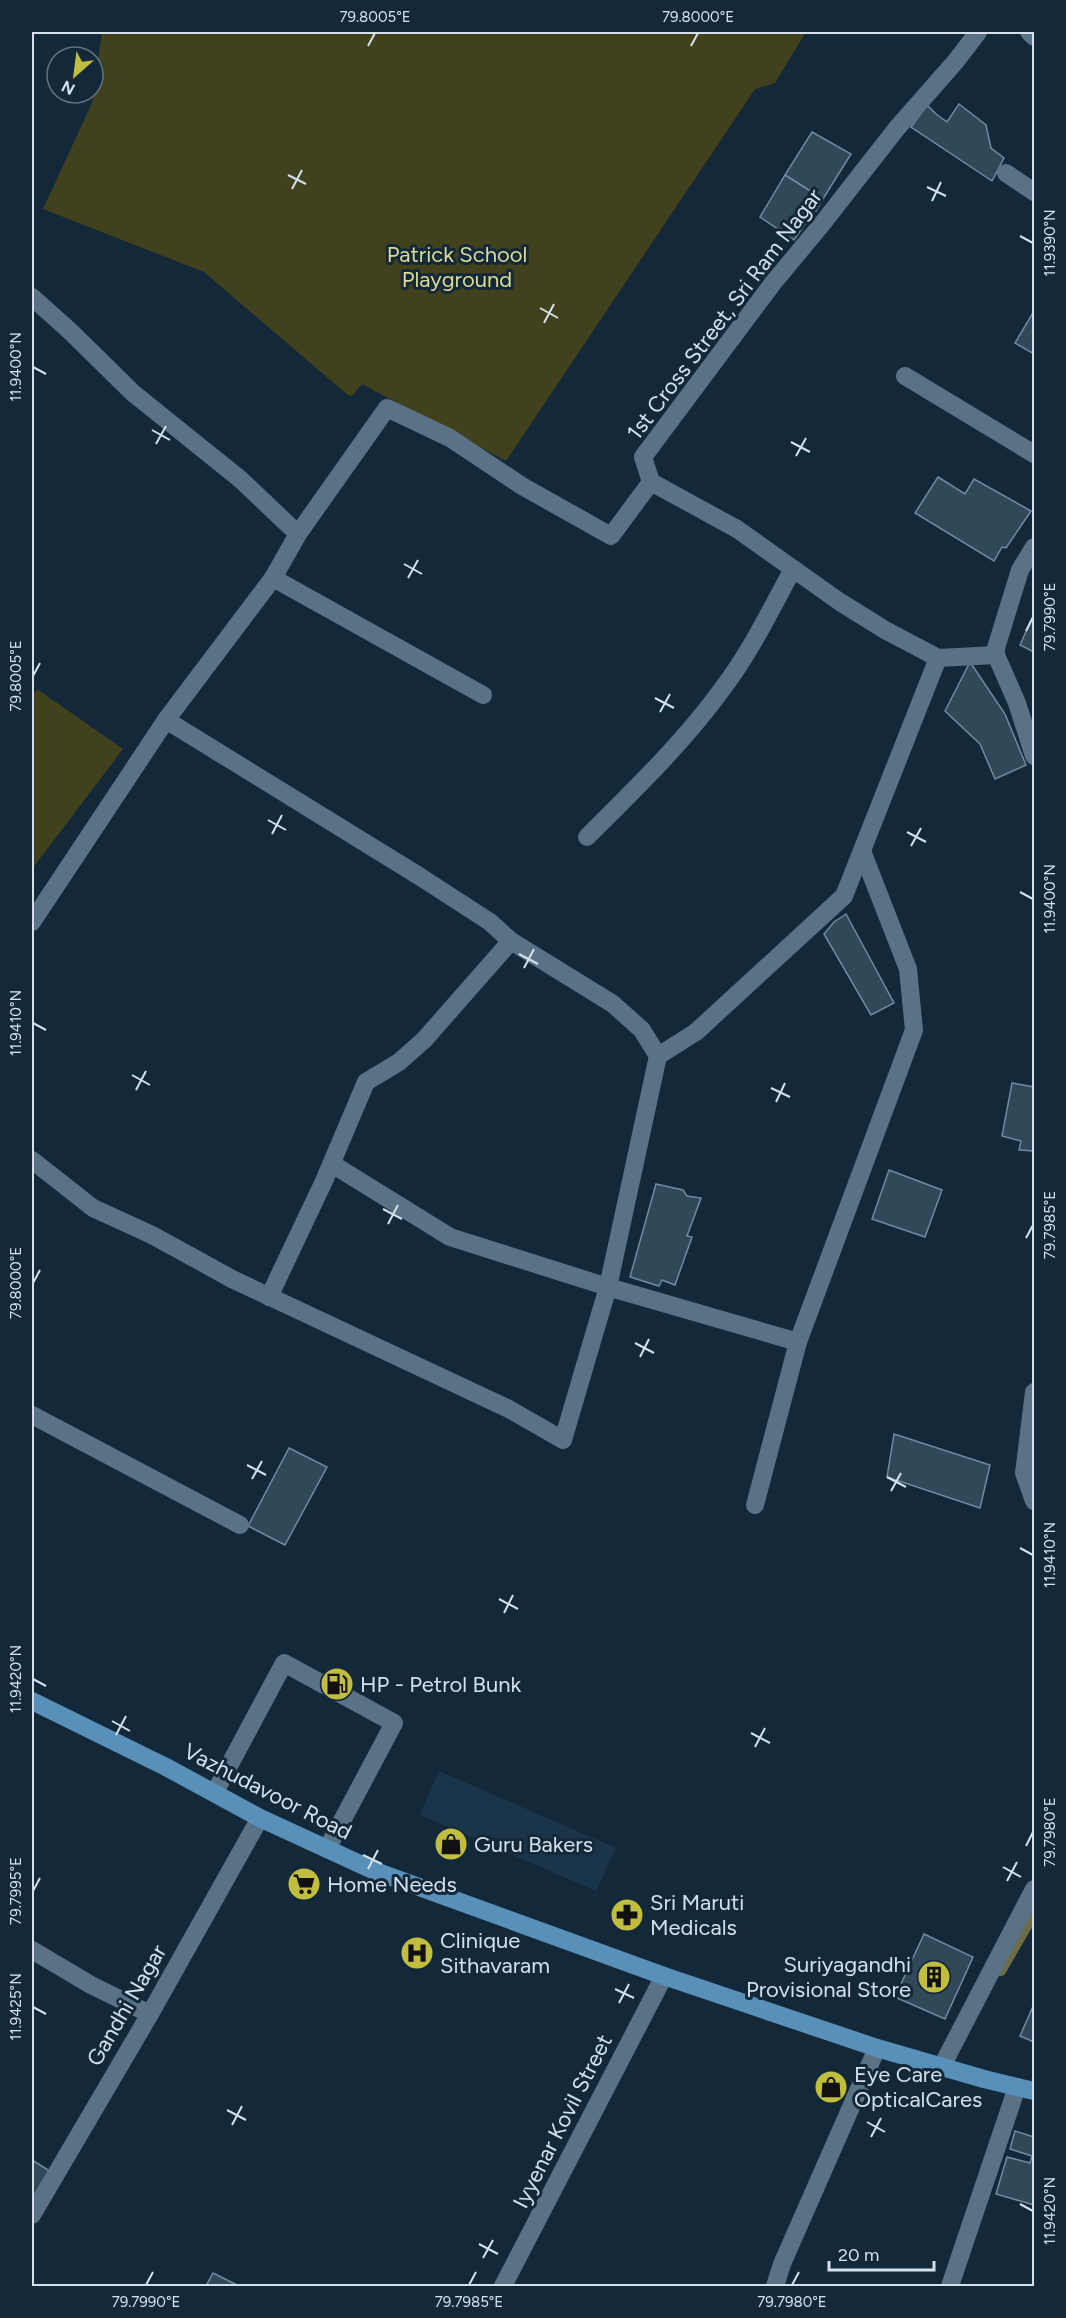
<svg xmlns="http://www.w3.org/2000/svg" width="1066" height="2318" viewBox="0 0 1066 2318" font-family="Figtree,sans-serif">
  <style>
    .built { fill: #1a354a }
    .green { fill: #42411d }
    .lines { fill: none; stroke-linecap: round; stroke-linejoin: round }
    .stream { stroke: #6d6c44; stroke-width: 10 }
    .building { fill: #314859; stroke: #718a9e; stroke-width: 1.5 }
    .street { stroke: #5a7286; stroke-width: 18 }
    .primary { stroke: #5990b9; stroke-width: 18 }
    .ticks { fill: none; stroke: #d4e1ec; stroke-width: 2 }
    .labels { text-anchor: middle; stroke-width: 6; stroke-linejoin: round; paint-order: stroke }
    .park-label { font-size: 22px; fill: #dbda96; stroke: #132939 }
    .street-label { font-size: 22px; fill: #d4e1ec; stroke: #132939 }
    .poi-label { font-size: 22px; fill: #d4e1ec; stroke: #132939; text-anchor: start }
    .neatline { fill: none; stroke: #d4e1ec; stroke-width: 2 }
    .ticks-label { font-size: 15px; text-anchor: middle; fill: #d4e1ec }
  </style>
  <rect width="100%" height="100%" fill="#132939"/>
  <path class="built" d="M439 1771 616 1848 596 1891 420 1815Z"/>
  <g class="green">
    <path d="M102 32H806L775 83 755 89 506 461 362 384 352 396 348 395 204 272 43 209 92 103Z"/>
    <path d="M37 689 123 749 32 869V697Z"/>
  </g>
  <g class="lines">
    <path class="stream" d="M1001 1971 1030 1921 1034 1917"/>
  </g>
  <g class="building">
    <path d="M959 104 986 125 991 148 1004 158 992 181 911 127 927 105 936 114 947 122Z"/>
    <path d="M812 132 851 154 823 199 785 175Z"/>
    <path d="M785 175 823 199 816 211 807 209 802 217 806 223 794 240 760 217Z"/>
    <path d="M1034 311V354L1015 343Z"/>
    <path d="M938 477 965 494 974 479 1031 511 1006 548 1002 547 994 561 915 513Z"/>
    <path d="M1034 614V652L1020 645Z"/>
    <path d="M970 662 1005 714 1026 765 995 779 980 744 945 711Z"/>
    <path d="M846 914 894 1003 871 1015 824 934 834 922Z"/>
    <path d="M1012 1083 1034 1087V1151L1019 1150 1021 1141 1002 1136Z"/>
    <path d="M889 1170 942 1190 925 1237 872 1219Z"/>
    <path d="M656 1184 683 1190 687 1196 701 1198 687 1236 692 1237 675 1285 662 1280 659 1286 630 1277Z"/>
    <path d="M894 1434 990 1465 980 1508 887 1477Z"/>
    <path d="M289 1448 327 1467 285 1545 248 1526Z"/>
    <path d="M924 1934 973 1957 945 2019 895 1997Z"/>
    <path d="M1034 2004V2042L1020 2036Z"/>
    <path d="M1015 2131 1034 2137V2205L996 2194 1007 2157 1030 2163 1032 2156 1010 2149Z"/>
    <path d="M32 2160 53 2173 32 2207Z"/>
    <path d="M213 2273 239 2286H206Z"/>
  </g>
  <g class="lines">
    <g class="street">
      <path d="M1029 32 1034 37"/>
      <path d="M1006 173 1034 192"/>
      <path d="M32 297 71 332 133 393 240 479 298 534"/>
      <path d="M905 376 1034 454"/>
      <path d="M651 482 737 529 840 602 885 630 938 658 996 655"/>
      <path d="M1034 547 1020 570 996 648V655L1017 703 1034 756"/>
      <path d="M273 578 483 695"/>
      <path d="M587 837C634 790 684 742 723 688 751 651 771 609 793 569"/>
      <path d="M32 922 166 720 273 578 298 534 387 408 450 438 522 486 611 536 651 482 643 457 773 283 822 224 897 128 956 61 978 32"/>
      <path d="M658 1056 696 1032 844 896 938 658"/>
      <path d="M32 1160 93 1208 152 1235 232 1279 509 1409 563 1440 608 1287 658 1056 642 1030 613 1004 511 941 490 922 419 876 166 720"/>
      <path d="M332 1164 450 1237 608 1287 798 1342 755 1505"/>
      <path d="M269 1297 324 1181 366 1082 399 1062 424 1040 511 941"/>
      <path d="M798 1342 914 1030 908 969 862 851"/>
      <path d="M1034 1392 1024 1473 1034 1501"/>
      <path d="M32 1415 240 1525"/>
      <path d="M215 1792 284 1663 394 1723 327 1849"/>
      <path d="M32 1950 91 1985 150 2014"/>
      <path d="M942 2066 1034 1889"/>
      <path d="M32 2215 150 2014 260 1818"/>
      <path d="M503 2286 664 1976"/>
      <path d="M775 2286 782 2264 877 2048"/>
      <path d="M950 2286 1017 2087"/>
    </g>
    <path class="primary" d="M32 1701 166 1767 260 1818 375 1871 664 1976 877 2048 984 2079 1034 2091"/>
  </g>
  <path class="ticks" d="M368 46 375 33M691 46 698 33M288 175 306 184M927 187 946 196M292 189 302 170M932 201 941 182M1020 236 1033 243M540 308 558 318M544 323 554 304M33 367 46 374M152 430 170 440M791 442 810 452M156 444 166 426M796 456 806 438M404 564 422 574M408 578 418 560M1026 631 1033 617M33 676 40 663M655 698 674 708M660 712 670 694M268 820 286 830M907 832 926 842M272 834 282 815M911 846 921 828M1020 892 1033 899M519 954 538 964M524 968 534 949M33 1023 46 1030M132 1075 150 1085M771 1088 790 1097M136 1090 146 1071M776 1102 785 1083M383 1209 402 1219M388 1224 398 1205M1026 1238 1033 1225M33 1283 40 1270M635 1343 654 1353M640 1357 649 1339M247 1465 266 1475M887 1477 906 1487M252 1479 262 1461M891 1491 901 1473M1020 1548 1033 1555M499 1599 518 1609M504 1613 513 1595M33 1679 46 1686M112 1721 130 1731M751 1733 770 1743M116 1735 126 1716M755 1747 765 1728M1026 1846 1033 1832M363 1855 382 1864M1003 1867 1021 1877M368 1869 378 1850M1007 1881 1017 1862M33 1891 40 1878M615 1989 634 1998M619 2003 629 1984M33 2007 46 2014M227 2110 246 2120M867 2122 885 2132M232 2125 242 2106M871 2137 881 2118M1020 2204 1033 2211M479 2244 498 2254M483 2258 493 2240M146 2285 153 2272M469 2285 476 2272M792 2285 799 2272"/>
  <defs>
    <g id="fuel-disc" transform="scale(1.725)"><circle r="9.5" fill="#c1bd3f" stroke="#132939"/><path d="M-5.5-6h7V0h2V4h1.3V-2.5L3-4.5l.8-.8L6-3V5H2.5V1h-1V6h-7ZM-4.2-4.7v3.2H.2V-4.7Z" fill="#111"/></g>
    <g id="shop-disc" transform="scale(1.725)"><circle r="9.5" fill="#c1bd3f" stroke="#132939"/><path d="M-5-2.5h2.3a2.7 3.5 0 0 1 5.4 0H5L5.5 6h-11ZM-1.5-2.5h3a1.5 2.3 0 0 0-3 0Z" fill="#111"/></g>
    <g id="supermarket-disc" transform="scale(1.725)"><circle r="9.5" fill="#c1bd3f" stroke="#132939"/><path d="M-6-5.5h2.5l.6 2H6L4.5 2H-2.5L-4.4-4H-6ZM-1.5 3.2a1.3 1.3 0 1 0 .1 0ZM3 3.2a1.3 1.3 0 1 0 .1 0Z" fill="#111"/></g>
    <g id="pharmacy-disc" transform="scale(1.725)"><circle r="9.5" fill="#c1bd3f" stroke="#132939"/><path d="M-2-6h4v4h4v4h-4v4h-4v-4h-4v-4h4Z" fill="#111"/></g>
    <g id="hospital-disc" transform="scale(1.725)"><circle r="9.5" fill="#c1bd3f" stroke="#132939"/><path d="M-5-5h3v3.5h4V-5h3V5h-3V1.5h-4V5h-3Z" fill="#111"/></g>
    <g id="building-disc" transform="scale(1.725)"><circle r="9.5" fill="#c1bd3f" stroke="#132939"/><path d="M-4-6H4V6H1V3H-1V6H-4ZM-2.5-4.3h1.7v1.8h-1.7ZM.8-4.3h1.7v1.8H.8ZM-2.5-1h1.7V.8h-1.7ZM.8-1h1.7V.8H.8Z" fill="#111"/></g>
  </defs>
  <g fill-rule="evenodd">
    <use href="#fuel-disc" x="337" y="1684"/>
    <use href="#shop-disc" x="451" y="1844"/>
    <use href="#supermarket-disc" x="304" y="1884"/>
    <use href="#pharmacy-disc" x="627" y="1915"/>
    <use href="#hospital-disc" x="417" y="1953"/>
    <use href="#building-disc" x="934" y="1977"/>
    <use href="#shop-disc" x="831" y="2087"/>
  </g>
  <g class="labels">
    <g class="park-label">
      <text x="457" y="262">Patrick School<tspan x="457" dy="25">Playground</tspan></text>
    </g>
    <g class="street-label">
      <text transform="translate(724 314) rotate(-53)" y="8">1st Cross Street, Sri Ram Nagar</text>
      <text transform="translate(268 1791) rotate(27)" y="8">Vazhudavoor Road</text>
      <text transform="translate(126 2005) rotate(-60)" y="8">Gandhi Nagar</text>
      <text transform="translate(562 2121) rotate(-63)" y="8">Iyyenar Kovil Street</text>
    </g>
    <g class="poi-label">
      <text x="360" y="1692">HP - Petrol Bunk</text>
      <text x="474" y="1852">Guru Bakers</text>
      <text x="327" y="1892">Home Needs</text>
      <text x="650" y="1910">Sri Maruti<tspan x="650" dy="25">Medicals</tspan></text>
      <text x="440" y="1948">Clinique<tspan x="440" dy="25">Sithavaram</tspan></text>
      <text x="911" y="1972" text-anchor="end">Suriyagandhi<tspan x="911" dy="25">Provisional Store</tspan></text>
      <text x="854" y="2082">Eye Care<tspan x="854" dy="25">OpticalCares</tspan></text>
    </g>
  </g>
  <rect width="1066" height="2318" fill="none" stroke="#132939" stroke-width="66"/>
  <g transform="translate(75 75) rotate(208)"><circle r="28" fill="#132939" stroke="#607381" stroke-width="1.5"/>
  <path d="M0-4.5L10 22L0 15L-10 22Z" fill="#c1bd3f"/>
  <text y="-9" font-size="16" font-weight="bold" text-anchor="middle" fill="#d4e1ec">N</text>
  </g>
  <path d="M829 2261v9h105v-9" fill="none" stroke="#d4e1ec" stroke-width="3"/>
  <text x="838" y="2261" font-size="18" fill="#d4e1ec" stroke="#132939" stroke-width="4.5" paint-order="stroke">20 m</text>
  <rect x="33" y="33" width="1000" height="2252" class="neatline"/>
  <g class="ticks-label">
    <text x="375" y="22">79.8005°E</text>
    <text x="698" y="22">79.8000°E</text>
    <text transform="translate(1050 243) rotate(-90)" y="5">11.9390°N</text>
    <text transform="translate(16 367) rotate(-90)" y="5">11.9400°N</text>
    <text transform="translate(1050 617) rotate(-90)" y="5">79.7990°E</text>
    <text transform="translate(16 676) rotate(-90)" y="5">79.8005°E</text>
    <text transform="translate(1050 899) rotate(-90)" y="5">11.9400°N</text>
    <text transform="translate(16 1023) rotate(-90)" y="5">11.9410°N</text>
    <text transform="translate(1050 1225) rotate(-90)" y="5">79.7985°E</text>
    <text transform="translate(16 1283) rotate(-90)" y="5">79.8000°E</text>
    <text transform="translate(1050 1555) rotate(-90)" y="5">11.9410°N</text>
    <text transform="translate(16 1679) rotate(-90)" y="5">11.9420°N</text>
    <text transform="translate(1050 1832) rotate(-90)" y="5">79.7980°E</text>
    <text transform="translate(16 1891) rotate(-90)" y="5">79.7995°E</text>
    <text transform="translate(16 2007) rotate(-90)" y="5">11.9425°N</text>
    <text transform="translate(1050 2211) rotate(-90)" y="5">11.9420°N</text>
    <text x="146" y="2307">79.7990°E</text>
    <text x="469" y="2307">79.7985°E</text>
    <text x="792" y="2307">79.7980°E</text>
  </g>
</svg>
